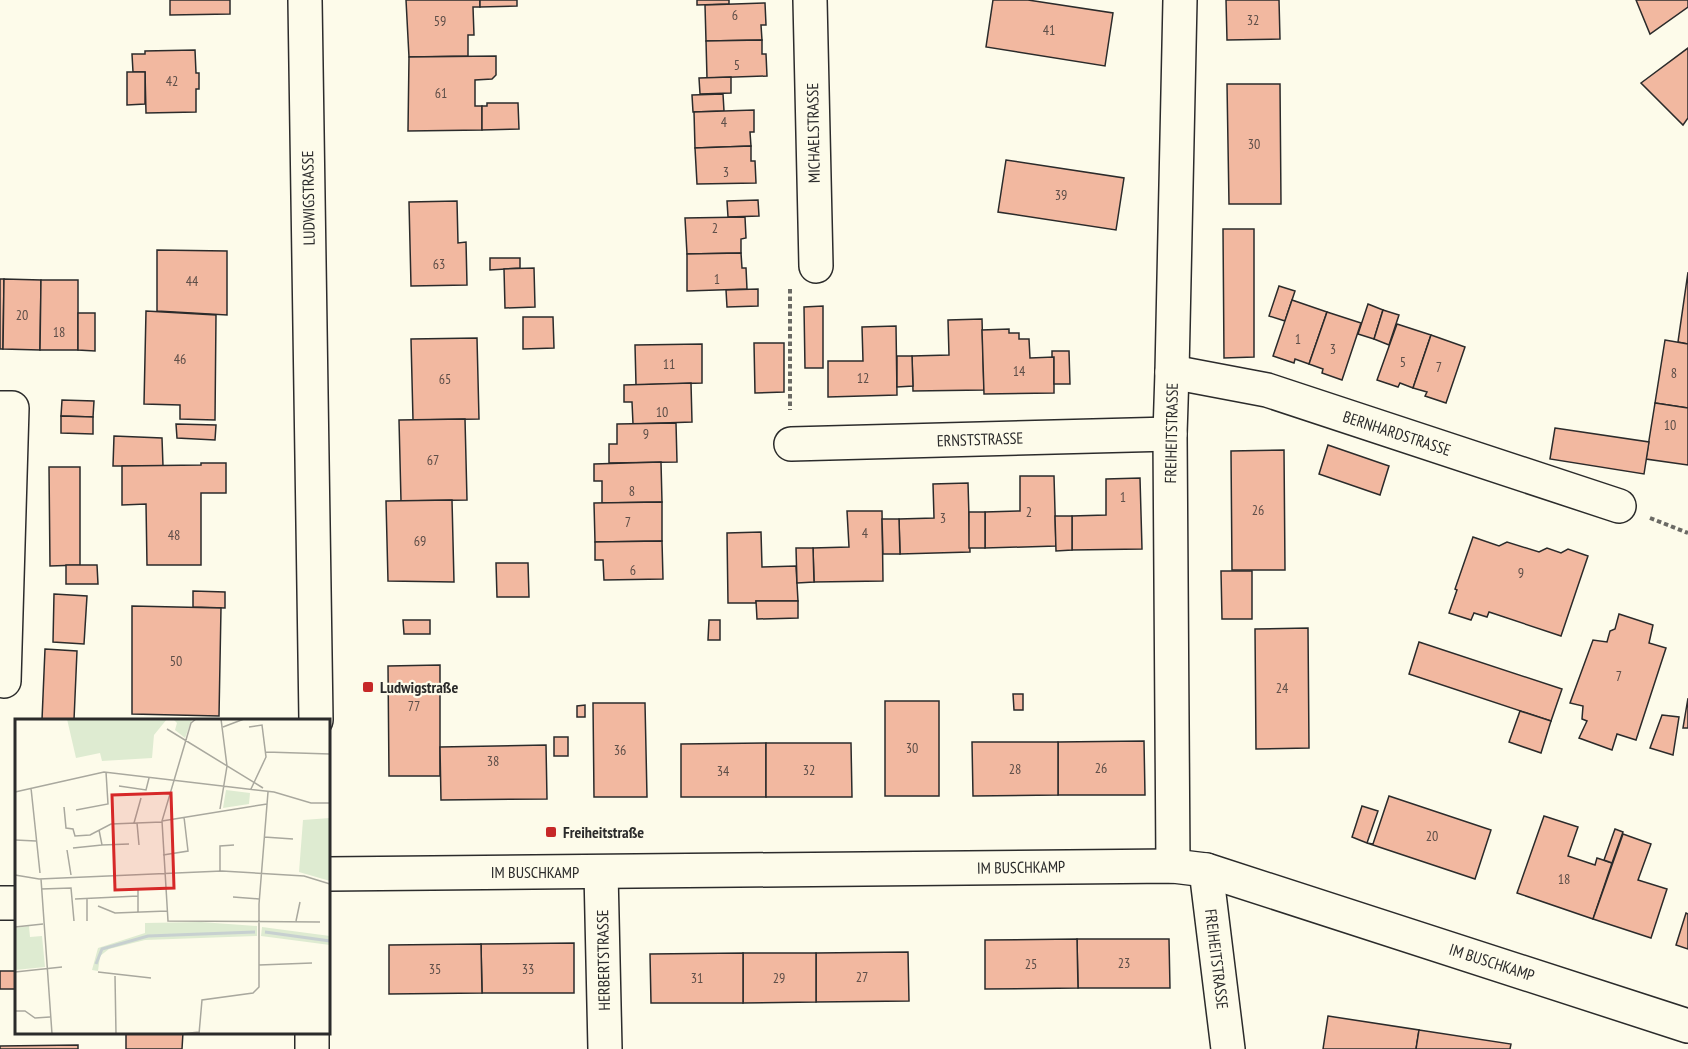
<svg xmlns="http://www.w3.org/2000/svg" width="1688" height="1049" viewBox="0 0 1688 1049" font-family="'PT Sans Narrow',sans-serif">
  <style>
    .building { fill: #f2b8a0; stroke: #2b2b2b; stroke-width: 1.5 }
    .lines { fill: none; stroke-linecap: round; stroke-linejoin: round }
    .minor-casing { stroke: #2b2b2b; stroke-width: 36 }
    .major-casing { stroke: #2b2b2b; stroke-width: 36 }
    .path { stroke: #6a6964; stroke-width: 4; stroke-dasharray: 4.5 3; stroke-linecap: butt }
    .minor { stroke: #fdfbea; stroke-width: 33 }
    .major { stroke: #fdfbea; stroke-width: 33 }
    .poi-dot { fill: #c62828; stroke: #fdfbea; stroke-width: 2 }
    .labels { text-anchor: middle; stroke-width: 4.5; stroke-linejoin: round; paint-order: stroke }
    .number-label { font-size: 14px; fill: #5d4e48 }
    .street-label { font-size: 16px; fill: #2b2b2b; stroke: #fdfbea }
    .poi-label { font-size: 16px; font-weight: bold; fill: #2b2b2b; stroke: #fdfbea; text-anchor: start }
    .inset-river { fill: none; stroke: #c7d0d0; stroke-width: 3 }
    .inset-road { fill: none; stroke: #a9a89e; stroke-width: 1.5 }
    .view { fill: #d62828; fill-opacity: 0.15; stroke: #d62828; stroke-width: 3 }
    .inset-edge { fill: none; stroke: #2b2b2b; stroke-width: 3 }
  </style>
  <rect width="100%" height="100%" fill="#fdfbea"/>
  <g class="building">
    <path d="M170 0H230V14L170 15Z"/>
    <path d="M406 0H480V7H473L474 35H468V56L409 57Z"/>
    <path d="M480 0H517V6L480 7Z"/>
    <path d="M697 0H729V4L697 5Z"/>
    <path d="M993 0H1028L1113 13 1105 66 986 47Z"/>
    <path d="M1226 0H1279L1280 39 1227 40Z"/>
    <path d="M1636 0H1688V7L1650 34Z"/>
    <path d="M765 3 766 25H761L762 40 706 41 705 5Z"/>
    <path d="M762 40V54H766L767 76 707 78 706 41Z"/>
    <path d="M1688 48V118L1683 125 1641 83Z"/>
    <path d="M195 50 196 73H199V89H196V112L146 113 145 72H133L132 54H145V51Z"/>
    <path d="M496 56V75L492 79 475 80V106H482V130L408 131 409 57Z"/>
    <path d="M127 72H145V104L127 105Z"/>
    <path d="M731 77V93L700 94 699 78Z"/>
    <path d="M1227 84H1280L1281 204H1229Z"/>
    <path d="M723 94 724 111 693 112 692 95Z"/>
    <path d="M487 103H518L519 129 482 130V106H487Z"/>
    <path d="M754 110V132H750L751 146 695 148 694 112Z"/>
    <path d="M751 146V161H755L756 183 697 184 695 148Z"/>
    <path d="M1006 160 1124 178 1116 230 998 212Z"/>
    <path d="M758 200 759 216 728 217 727 201Z"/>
    <path d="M457 201 458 243 466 242 467 285 411 286 409 202Z"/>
    <path d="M745 217 746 238 741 239V253L687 254 685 218Z"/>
    <path d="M1223 229H1254V357L1224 358Z"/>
    <path d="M157 250 227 251V315L157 311Z"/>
    <path d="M741 253 742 268H746L747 289 687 291V254Z"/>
    <path d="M490 258H520V268L490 270Z"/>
    <path d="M534 268 535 307 505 308 504 269Z"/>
    <path d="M1688 272V344L1678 342Z"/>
    <path d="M0 279H4L3 349H0Z"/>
    <path d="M4 279 41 280 40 350 3 349Z"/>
    <path d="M41 280H78V350H40Z"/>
    <path d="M1279 286 1295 291 1285 321 1269 316Z"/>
    <path d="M758 289V306L727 307 726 290Z"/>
    <path d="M1292 300 1327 312 1309 364 1295 359 1294 363 1273 356Z"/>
    <path d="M1368 304 1383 310 1374 339 1358 334Z"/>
    <path d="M823 306V368H805L804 307Z"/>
    <path d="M1383 310 1399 315 1389 345 1374 339Z"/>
    <path d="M146 311 216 315 215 420 180 419V405L144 404Z"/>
    <path d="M1327 312 1361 323 1342 380 1322 373 1323 369 1309 364Z"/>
    <path d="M78 313H95V351L78 350Z"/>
    <path d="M523 317H553L554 348 523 349Z"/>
    <path d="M982 319 984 390 913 391 912 356 949 355 948 320Z"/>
    <path d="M1397 324 1431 335 1413 388 1400 383 1398 387 1377 380Z"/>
    <path d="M896 326 897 395 828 397V361H863L862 327Z"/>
    <path d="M1009 329V333H1019V339H1029L1030 358 1054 357V393L984 394 982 330Z"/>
    <path d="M1431 335 1465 347 1446 403 1425 396 1427 392 1413 388Z"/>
    <path d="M477 338 479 419 413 420 411 339Z"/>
    <path d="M1665 340 1688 344V408L1655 403Z"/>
    <path d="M754 343H784V392L755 393Z"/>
    <path d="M702 344V383L636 385 635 345Z"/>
    <path d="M1052 351H1069L1070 384H1054V357H1052Z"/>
    <path d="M897 356H912L913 386 897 387Z"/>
    <path d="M691 383 692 422 633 424 632 402H624V385Z"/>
    <path d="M62 400 94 401 93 417 61 416Z"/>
    <path d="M1655 403 1688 408V465L1646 459Z"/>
    <path d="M61 416 93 417V434L61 433Z"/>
    <path d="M465 419 467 500 401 501 399 420Z"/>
    <path d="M676 423 677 462 609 463V444H617V424Z"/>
    <path d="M176 424 216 425 215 440 177 438Z"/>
    <path d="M1555 428 1649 442 1644 474 1550 459Z"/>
    <path d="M114 436 162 438 163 466H113Z"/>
    <path d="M1328 445 1389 466 1380 495 1319 474Z"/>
    <path d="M1284 450 1285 570H1232L1231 451Z"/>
    <path d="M661 462 662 502 602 503V481H594V464Z"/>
    <path d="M201 463H226V493H201V565H147L146 504 122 505V466L201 465Z"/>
    <path d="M49 467H80V565L50 566Z"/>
    <path d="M1020 476H1054L1056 546 985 548V512L1020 511Z"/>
    <path d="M1140 478 1142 549 1072 550V516L1106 515V479Z"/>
    <path d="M968 483 970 552 900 554 899 519 934 518 933 484Z"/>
    <path d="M452 500 454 582 388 581 386 501Z"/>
    <path d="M662 502V541L595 542 594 503Z"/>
    <path d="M847 511H882L883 581 814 582 813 548 849 547Z"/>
    <rect x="969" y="512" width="16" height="36"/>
    <path d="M1055 516H1072V550L1056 551Z"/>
    <path d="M882 519H899L900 554H883Z"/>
    <path d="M761 532 762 567 796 566 798 601H756V603H728L727 533Z"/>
    <path d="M1473 537 1499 546 1507 542 1539 552 1547 548 1561 553 1568 549 1588 556 1561 636 1489 612 1487 617 1474 613 1471 620 1449 613 1457 590 1455 589Z"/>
    <path d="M662 541 663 579 604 580 603 560H595V542Z"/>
    <path d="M796 548H813L814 582 797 583Z"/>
    <path d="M496 563H528L529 597H497Z"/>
    <path d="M66 565H97L98 584H66Z"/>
    <path d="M1221 571H1252V619H1222Z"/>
    <path d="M193 591 225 592V608L193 607Z"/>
    <path d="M54 594 87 596 84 644 53 642Z"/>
    <path d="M756 601H798V618L757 619Z"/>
    <path d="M132 606 221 608 219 716 132 714Z"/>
    <path d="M1619 614 1653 625 1649 643 1666 648 1636 740 1617 734 1612 750 1579 738 1587 721 1582 719 1583 706 1570 703 1593 640 1607 642 1610 631 1615 629Z"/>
    <path d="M403 620H430V634H404Z"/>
    <path d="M709 620H720V640H708Z"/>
    <path d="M1308 628 1309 748 1256 749 1255 629Z"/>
    <path d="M1419 642 1562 689 1551 721 1409 674Z"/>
    <path d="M45 649 77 651 74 720H42Z"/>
    <path d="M440 665V776H389L388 666Z"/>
    <path d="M1013 694H1023V710H1014Z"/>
    <path d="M1688 698V728H1683Z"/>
    <rect x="885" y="701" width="54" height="95"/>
    <path d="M593 703H645L647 797H594Z"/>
    <path d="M585 705V717H577V706Z"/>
    <path d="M1520 711 1551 721 1541 753 1509 742Z"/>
    <path d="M1662 715 1679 717 1673 755 1650 748Z"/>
    <rect x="554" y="737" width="14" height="19"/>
    <path d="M1144 741 1145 795H1058V742Z"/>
    <path d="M972 742H1058V795L973 796Z"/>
    <path d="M766 743V797H681V744Z"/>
    <path d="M766 743H851L852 797H766Z"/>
    <path d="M546 745 547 799 441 800 440 747Z"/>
    <path d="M1389 796 1491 830 1475 879 1367 843 1373 844Z"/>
    <path d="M1362 806 1378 811 1367 843 1352 837Z"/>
    <path d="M1544 816 1578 827 1568 856 1595 865 1597 858 1612 863 1593 919 1517 893Z"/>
    <path d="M1615 829 1623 832 1612 863 1604 860Z"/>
    <path d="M1623 834 1651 844 1638 880 1667 889 1651 938 1593 919Z"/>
    <path d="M1686 913 1688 914V949L1676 945Z"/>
    <path d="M1077 939H1169L1170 988H1078Z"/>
    <path d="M1077 939 1078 988 985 989V940Z"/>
    <path d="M574 943V993H482L481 944Z"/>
    <path d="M481 944 482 993 389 994V945Z"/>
    <path d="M908 952 909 1001 816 1002V953Z"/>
    <path d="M743 953H816V1002L743 1003Z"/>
    <path d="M743 953V1003H651L650 954Z"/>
    <rect x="0" y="971" width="16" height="18"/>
    <path d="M1328 1016 1419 1030 1416 1049H1323Z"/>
    <path d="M1419 1030 1511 1044 1510 1049H1416Z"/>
    <path d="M126 1032H183L182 1049H126Z"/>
    <path d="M78 1045V1049H0V1046Z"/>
  </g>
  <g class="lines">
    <g class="minor-casing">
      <g id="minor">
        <path d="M810 0 816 266"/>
        <path d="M1172 372 1267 390 1619 506"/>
        <path d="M0 408H12L4 681"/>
        <path d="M791 444 1170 434"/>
        <path d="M1173 866 1170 434 1172 372 1180 0"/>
        <path d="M1206 870 1228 1049"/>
        <path d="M601 872 605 1049"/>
        <path d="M328 874 1173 866 1206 870 1688 1026"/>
        <path d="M0 903H16"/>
      </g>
    </g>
    <g class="major-casing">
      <g id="major">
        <path d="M305 0 316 720"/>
        <path d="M312 1049V1032"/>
      </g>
    </g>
    <g class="path">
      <path d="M790 289V410"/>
      <path d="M1650 518 1688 533"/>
    </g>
    <use href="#minor" class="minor"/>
    <use href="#major" class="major"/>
  </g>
  <g class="poi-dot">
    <rect x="362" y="681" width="12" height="12" rx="3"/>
    <rect x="545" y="826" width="12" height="12" rx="3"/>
  </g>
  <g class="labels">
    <g class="number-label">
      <text x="735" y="20">6</text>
      <text x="1253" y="25">32</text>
      <text x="440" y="26">59</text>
      <text x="1049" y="35">41</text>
      <text x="737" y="70">5</text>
      <text x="172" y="86">42</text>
      <text x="441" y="98">61</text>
      <text x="724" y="127">4</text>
      <text x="1254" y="149">30</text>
      <text x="726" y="177">3</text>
      <text x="1061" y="200">39</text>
      <text x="715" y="233">2</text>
      <text x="439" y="269">63</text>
      <text x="717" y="284">1</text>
      <text x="192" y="286">44</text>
      <text x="22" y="320">20</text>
      <text x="59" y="337">18</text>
      <text x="1298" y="344">1</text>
      <text x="1333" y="354">3</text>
      <text x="180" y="364">46</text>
      <text x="1403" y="367">5</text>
      <text x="669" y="369">11</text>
      <text x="1439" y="372">7</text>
      <text x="1019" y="376">14</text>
      <text x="1674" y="378">8</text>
      <text x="863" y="383">12</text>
      <text x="445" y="384">65</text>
      <text x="662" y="417">10</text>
      <text x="1670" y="430">10</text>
      <text x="646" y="439">9</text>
      <text x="433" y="465">67</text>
      <text x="632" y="496">8</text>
      <text x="1123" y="502">1</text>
      <text x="1258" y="515">26</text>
      <text x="1029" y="517">2</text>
      <text x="943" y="523">3</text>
      <text x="628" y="527">7</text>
      <text x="865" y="538">4</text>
      <text x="174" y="540">48</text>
      <text x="420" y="546">69</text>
      <text x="633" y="575">6</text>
      <text x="1521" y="578">9</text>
      <text x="176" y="666">50</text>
      <text x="1619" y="681">7</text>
      <text x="1282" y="693">24</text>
      <text x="414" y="711">77</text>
      <text x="912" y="753">30</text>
      <text x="620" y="755">36</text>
      <text x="493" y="766">38</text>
      <text x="1101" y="773">26</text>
      <text x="1015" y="774">28</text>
      <text x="809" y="775">32</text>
      <text x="723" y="776">34</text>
      <text x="1432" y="841">20</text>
      <text x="1564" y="884">18</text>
      <text x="1124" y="968">23</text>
      <text x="1031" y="969">25</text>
      <text x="435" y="974">35</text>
      <text x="528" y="974">33</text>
      <text x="862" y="982">27</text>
      <text x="697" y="983">31</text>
      <text x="779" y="983">29</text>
    </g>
    <g class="street-label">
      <text transform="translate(813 133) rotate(-91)" y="6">MICHAELSTRASSE</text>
      <text transform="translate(308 198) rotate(-91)" y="6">LUDWIGSTRASSE</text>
      <text transform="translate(1171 433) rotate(-89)" y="6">FREIHEITSTRASSE</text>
      <text transform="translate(1397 433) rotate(18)" y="6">BERNHARDSTRASSE</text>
      <text transform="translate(980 439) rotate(-2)" y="6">ERNSTSTRASSE</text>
      <text transform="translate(1021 867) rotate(-1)" y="6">IM BUSCHKAMP</text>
      <text x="535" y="878">IM BUSCHKAMP</text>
      <text transform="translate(1217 959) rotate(83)" y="6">FREIHEITSTRASSE</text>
      <text transform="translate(603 960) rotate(-91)" y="6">HERBERTSTRASSE</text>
      <text transform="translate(1492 962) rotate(18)" y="6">IM BUSCHKAMP</text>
    </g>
    <g class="poi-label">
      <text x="380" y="693">Ludwigstraße</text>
      <text x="563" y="838">Freiheitstraße</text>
    </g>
  </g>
  <g transform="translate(15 719)">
    <rect width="315" height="315" fill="#fdfbea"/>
    <path d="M52 0H152L139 16 137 39 87 42 85 34 61 39ZM158 0H177L170 19 160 11 162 4ZM211 71 235 74 234 85 208 89ZM315 99V162L284 153 288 101ZM186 203 242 207V217L130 221 94 230 85 237 83 252 77 251 83 229 130 214V204ZM14 207 15 218 27 217 30 248 0 251V209ZM247 208 315 217V226L246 217Z" fill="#deebd1"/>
    <path class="inset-river" d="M250 213 315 222M81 245 87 230 133 217 240 213"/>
    <path class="inset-road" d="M181 0 176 4 147 102 153 202 305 203M208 8 229 0M234 8 247 6 251 38 236 70M152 10 248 69M251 33 315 35M104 67 131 71 134 59M16 69 25 154M0 73 89 53 259 73 296 84H315M49 88 51 109 58 110 60 117 75 116 96 105 147 103M205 90 212 47 206 0M61 91 93 85 91 53M147 102 252 85M119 104 126 79M122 104 124 126M84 111 87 126 114 125M249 118 278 120M0 121 21 122M58 129 87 126M52 131 56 156M148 136 173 132 169 98M205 152V127L219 126M0 156 24 160 207 152 289 157 315 165M26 160 37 315M26 170 56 169 59 202M218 178 244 180M72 179V202M60 180 123 177M83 187 100 194 152 192M123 193V170H139M281 202 285 183M0 208 28 205M244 246 297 244M0 253 47 248M83 253 136 259M100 257 101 315M0 292H10L20 299 35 298M166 315 184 313M184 315 187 281 238 274 244 268V185L253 73"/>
    <path class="view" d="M156 74 159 169 100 171 97 76Z"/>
    <rect width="315" height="315" class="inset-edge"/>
  </g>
</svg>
